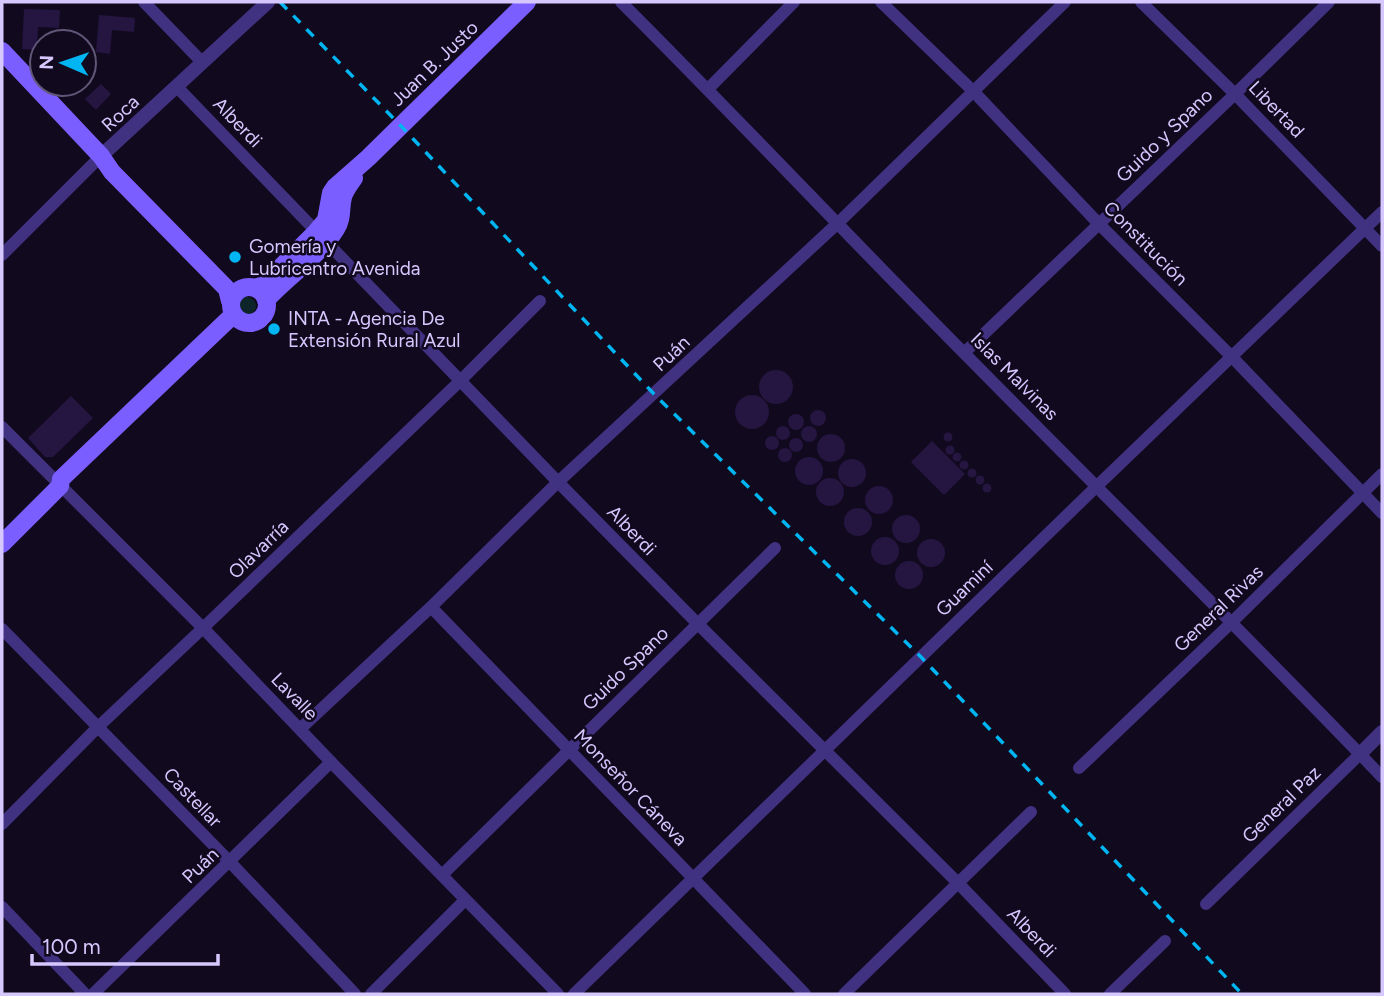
<svg xmlns="http://www.w3.org/2000/svg" width="1384" height="996" viewBox="0 0 1384 996" font-family="Figtree,sans-serif">
  <style>
    .green { fill: #0d2529 }
    .building { fill: #241541 }
    .lines { fill: none; stroke-linecap: round; stroke-linejoin: round }
    .minor { stroke: #403181; stroke-width: 12 }
    .tertiary { stroke: #403181; stroke-width: 14 }
    .secondary { stroke: #7b5eff; stroke-width: 18 }
    .rail { stroke: #00b5f2; stroke-width: 3.5; stroke-dasharray: 10 9; stroke-linecap: butt }
    .poi-dot { fill: #00b5f2; stroke: #110a1e; stroke-width: 2.5 }
    .labels { text-anchor: middle; stroke-width: 5; stroke-linejoin: round; paint-order: stroke }
    .street-label { font-size: 19px; fill: #d6c7ff; stroke: #110a1e }
    .poi-label { font-size: 19px; fill: #d6c7ff; stroke: #110a1e; text-anchor: start }
  </style>
  <rect width="100%" height="100%" fill="#110a1e"/>
  <circle class="green" cx="247" cy="306" r="9"/>
  <g class="building">
    <path d="M24 9 60 10 59 28 38 27 37 50 22 49Z"/>
    <path d="M99 15 135 18 134 32 112 30 110 54 96 52Z"/>
    <path d="M101 84 111 94 96 110 85 99Z"/>
    <circle cx="776" cy="387" r="17"/>
    <circle cx="752" cy="412" r="17"/>
    <path d="M71 396 93 418 53 457H45L28 438Z"/>
    <circle cx="818" cy="418" r="8"/>
    <circle cx="796" cy="422" r="8"/>
    <circle cx="783" cy="433" r="7"/>
    <circle cx="809" cy="434" r="8"/>
    <circle cx="948" cy="437" r="4.5"/>
    <circle cx="831" cy="448" r="14"/>
    <circle cx="772" cy="443" r="7"/>
    <circle cx="796" cy="445" r="7"/>
    <path d="M932 441 965 474 944 495 911 462Z"/>
    <circle cx="950" cy="450" r="4.5"/>
    <circle cx="785" cy="455" r="7"/>
    <circle cx="957" cy="457" r="4.5"/>
    <circle cx="809" cy="471" r="14"/>
    <circle cx="852" cy="473" r="14"/>
    <circle cx="964" cy="465" r="4.5"/>
    <circle cx="972" cy="473" r="4.5"/>
    <circle cx="980" cy="480" r="4.5"/>
    <circle cx="830" cy="492" r="14"/>
    <circle cx="987" cy="488" r="4.5"/>
    <circle cx="879" cy="500" r="14"/>
    <circle cx="858" cy="522" r="14"/>
    <circle cx="906" cy="529" r="14"/>
    <circle cx="885" cy="551" r="14"/>
    <circle cx="931" cy="553" r="14"/>
    <circle cx="909" cy="575" r="14"/>
  </g>
  <g class="lines">
    <g class="minor">
      <path d="M144 2 202 62"/>
      <path d="M621 2C737 118 849 237 964 353 1104 495 1245 634 1382 777"/>
      <path d="M881 2 974 92 1099 224 1231 356 1382 513"/>
      <path d="M1141 2 1235 94 1382 246"/>
      <path d="M177 87 558 482 698 624 958 883 1065 994"/>
      <path d="M708 89 794 2"/>
      <path d="M2 255 101 156"/>
      <path d="M964 353 1235 94 1329 2"/>
      <path d="M2 427 203 628 331 762 558 994"/>
      <path d="M431 607 805 994"/>
      <path d="M2 629 230 862 355 994"/>
      <path d="M300 729 431 607 558 482 838 223 1065 2"/>
      <path d="M1079 768 1231 623 1382 474"/>
      <path d="M2 824 98 727 203 628 460 381 540 301"/>
      <path d="M442 875 775 548"/>
      <path d="M1206 904 1360 754"/>
      <path d="M2 907 85 994"/>
      <path d="M93 994 331 762"/>
      <path d="M371 994 465 900"/>
      <path d="M574 994 1097 486 1382 212"/>
      <path d="M844 994 1031 812"/>
      <path d="M1110 994 1165 941"/>
    </g>
    <g class="tertiary">
      <path d="M101 156 268 2"/>
      <path d="M1360 754 1382 732"/>
    </g>
    <g class="secondary">
      <path d="M2 51 101 156 112 172 227 289 230 301"/>
      <circle cx="249" cy="305" r="18"/>
      <path d="M256 288 264 284 316 232 326 220 331 193 335 187 368 158 527 2"/>
      <path d="M266 300C288 276 319 256 336 229 343 218 340 209 343 197 345 190 350 184 354 178"/>
      <path d="M2 544 60 486 61 479 233 315"/>
    </g>
    <path class="rail" d="M280 2 401 126 654 394 921 657 1242 994"/>
  </g>
  <g class="poi-dot">
    <circle cx="235" cy="257" r="7"/>
    <circle cx="274" cy="329" r="7"/>
  </g>
  <g class="labels">
    <g class="street-label">
      <text transform="translate(434 63) rotate(-44)" y="7">Juan B. Justo</text>
      <text transform="translate(1277 109) rotate(46)" y="7">Libertad</text>
      <text transform="translate(120 113) rotate(-43)" y="7">Roca</text>
      <text transform="translate(238 122) rotate(46)" y="7">Alberdi</text>
      <text transform="translate(1164 135) rotate(-44)" y="7">Guido y Spano</text>
      <text transform="translate(1146 243) rotate(45)" y="7">Constitución</text>
      <text transform="translate(671 353) rotate(-43)" y="7">Puán</text>
      <text transform="translate(1015 376) rotate(45)" y="7">Islas Malvinas</text>
      <text transform="translate(632 530) rotate(46)" y="7">Alberdi</text>
      <text transform="translate(258 549) rotate(-44)" y="7">Olavarría</text>
      <text transform="translate(964 588) rotate(-44)" y="7">Guaminí</text>
      <text transform="translate(1218 608) rotate(-44)" y="7">General Rivas</text>
      <text transform="translate(625 668) rotate(-44)" y="7">Guido Spano</text>
      <text transform="translate(295 696) rotate(46)" y="7">Lavalle</text>
      <text transform="translate(631 787) rotate(46)" y="7">Monseñor Cáneva</text>
      <text transform="translate(193 797) rotate(46)" y="7">Castellar</text>
      <text transform="translate(1281 804) rotate(-44)" y="7">General Paz</text>
      <text transform="translate(200 865) rotate(-44)" y="7">Puán</text>
      <text transform="translate(1032 932) rotate(46)" y="7">Alberdi</text>
    </g>
    <g class="poi-label">
      <text x="249" y="253">Gomería y<tspan x="249" dy="22">Lubricentro Avenida</tspan></text>
      <text x="288" y="325">INTA - Agencia De<tspan x="288" dy="22">Extensión Rural Azul</tspan></text>
    </g>
  </g>
  <rect width="1384" height="996" fill="none" stroke="#d6c7ff" stroke-width="7"/>
  <g transform="translate(63 63) rotate(272)"><circle r="33" fill="#110a1e" stroke="#605678" stroke-width="2"/>
  <path d="M0-5L12 26L0 18L-12 26Z" fill="#00b5f2"/>
  <text y="-10" font-size="19" font-weight="bold" text-anchor="middle" fill="#d6c7ff">N</text>
  </g>
  <path d="M32 954v10h186v-10" fill="none" stroke="#d6c7ff" stroke-width="3.5"/>
  <text x="42" y="954" font-size="21" fill="#d6c7ff" stroke="#110a1e" stroke-width="5" paint-order="stroke">100 m</text>
</svg>
